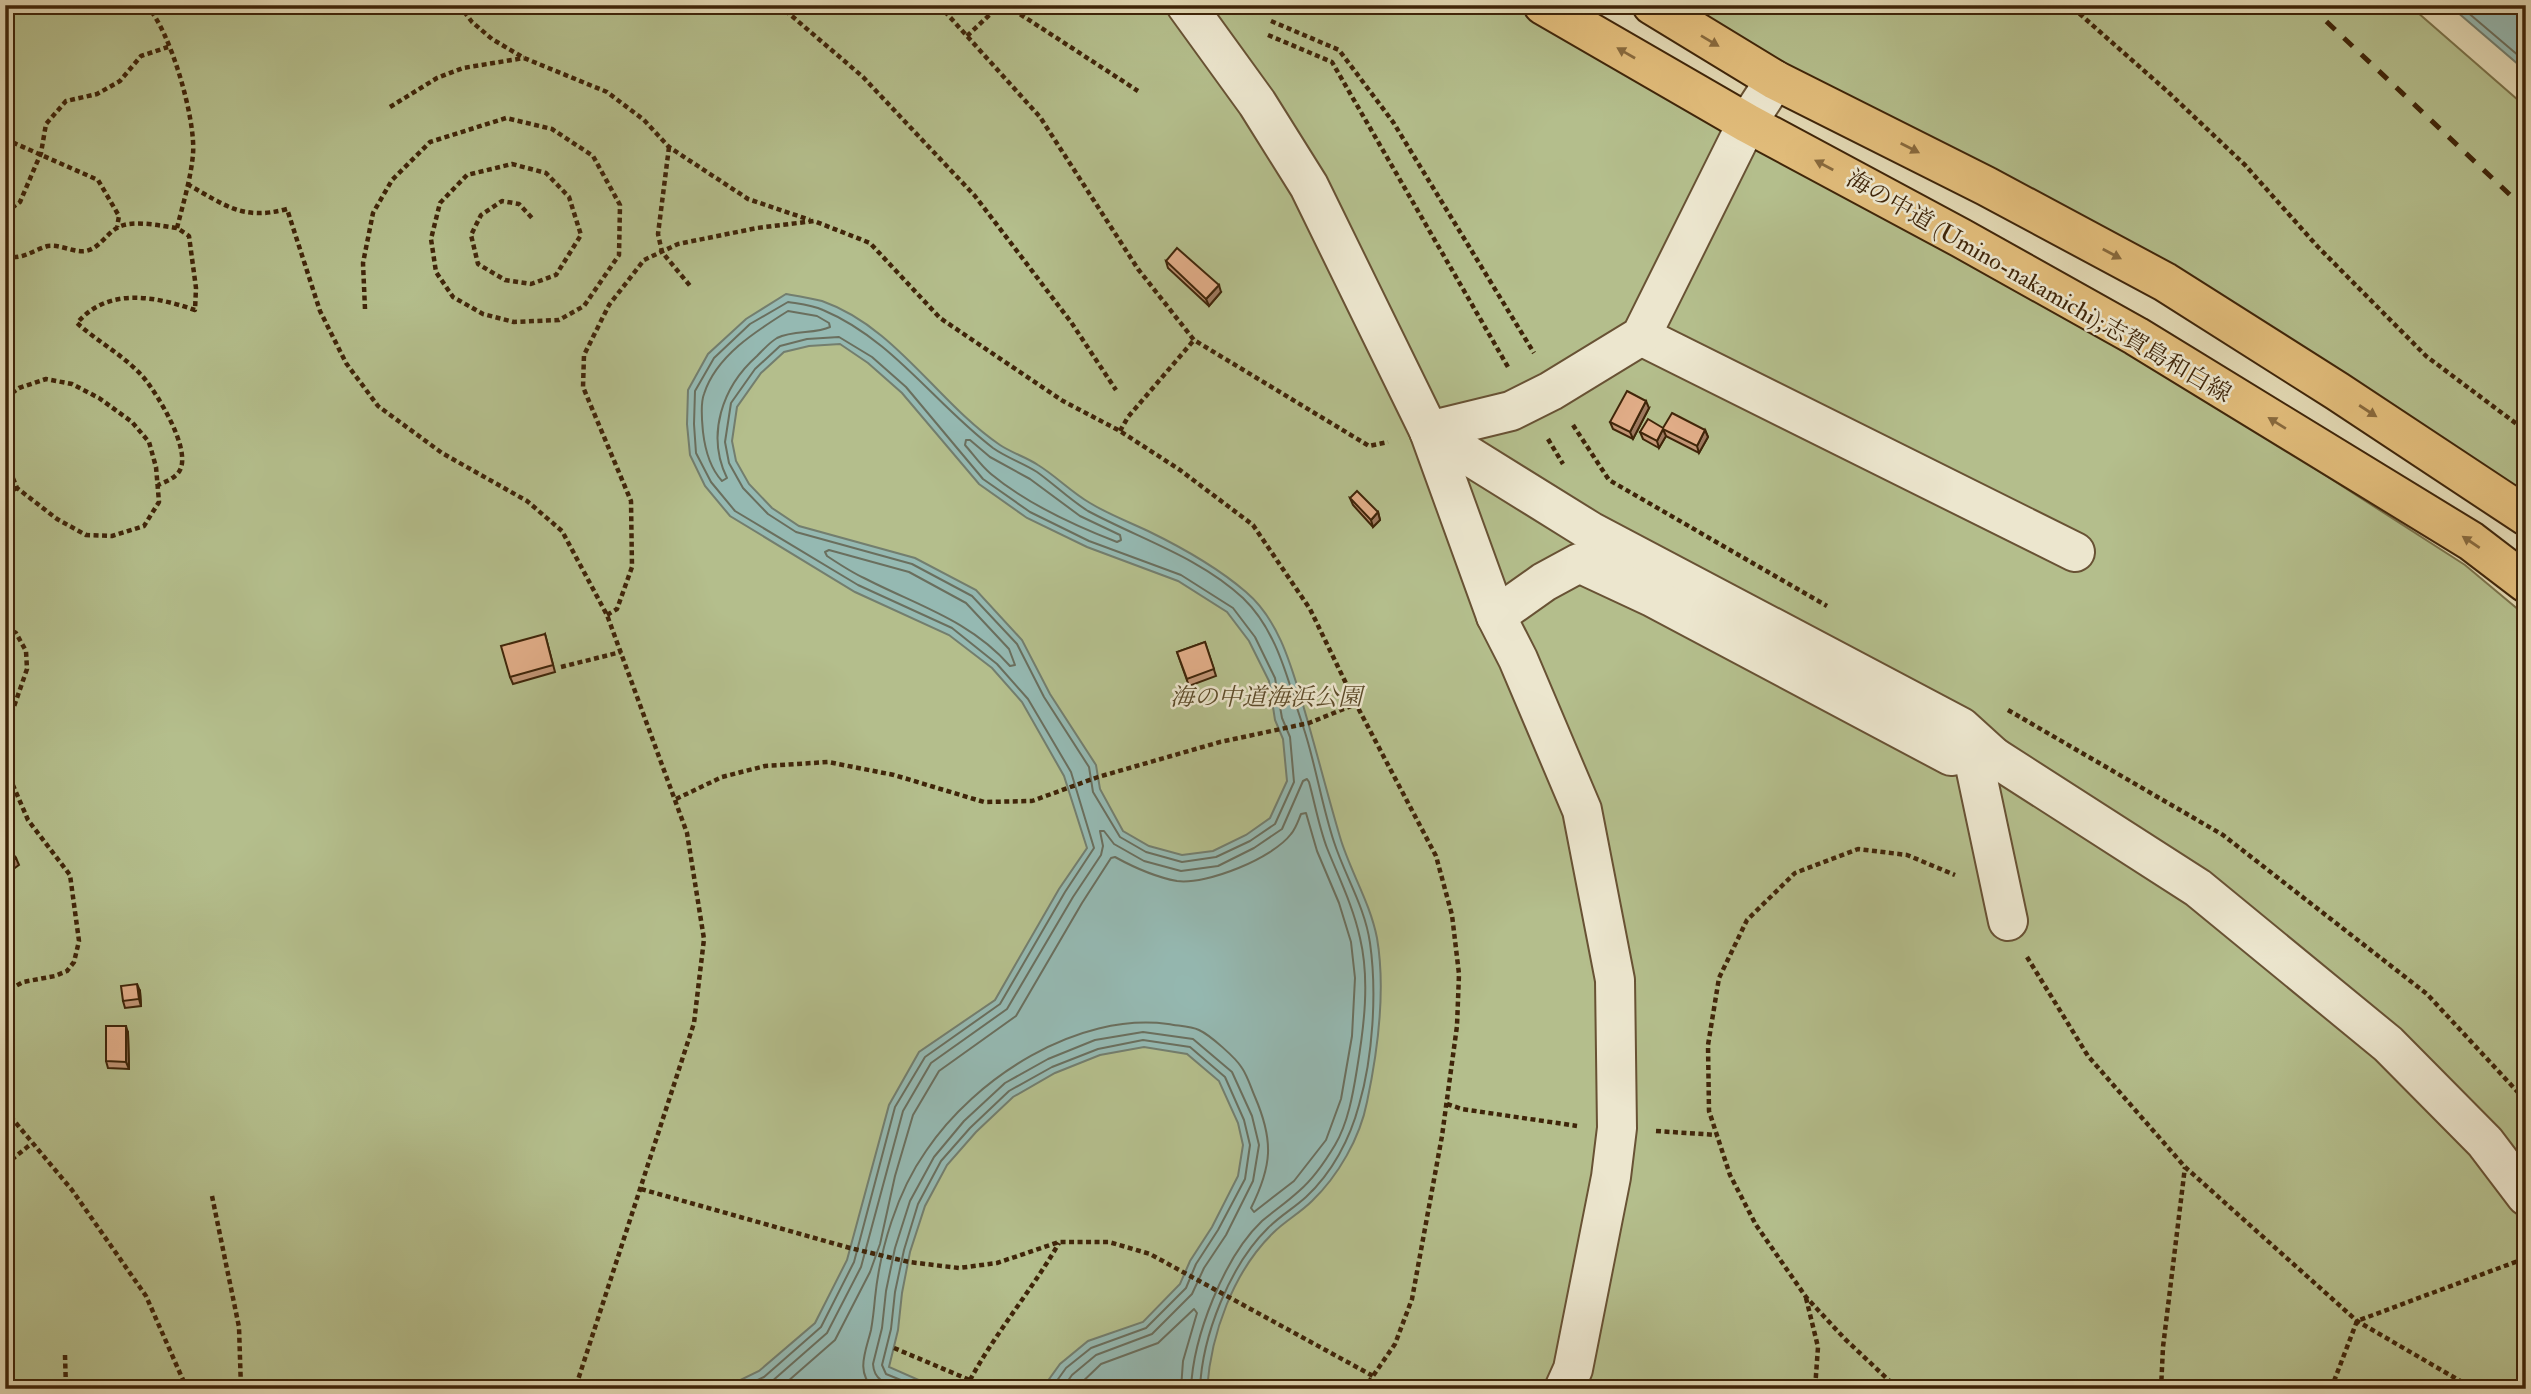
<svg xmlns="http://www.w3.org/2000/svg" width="2531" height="1394" viewBox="0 0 2531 1394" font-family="'IM FELL Double Pica','Noto Serif JP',serif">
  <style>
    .green { fill: #b4be8c; stroke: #7a724a; stroke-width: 2 }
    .water { fill: #95b9b2; stroke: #737e6e; stroke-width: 2; fill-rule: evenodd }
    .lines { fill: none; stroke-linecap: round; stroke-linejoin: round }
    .shore { stroke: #6a6f5e; stroke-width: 2 }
    .minor-casing { stroke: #685234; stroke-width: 42 }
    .major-casing { stroke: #3f2509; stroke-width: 42 }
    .path { stroke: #3f2509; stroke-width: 4.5; stroke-dasharray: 5 3.5; stroke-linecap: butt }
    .minor { stroke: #ece6ce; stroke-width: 38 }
    .major { stroke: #e1bc7a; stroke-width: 38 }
    .rail { stroke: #3f2509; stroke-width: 5; stroke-dasharray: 12 12; stroke-linecap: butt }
    .wall { fill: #c29575; stroke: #3f2509; stroke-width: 2 }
    .shaded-wall { fill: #9e795f; stroke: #3f2509; stroke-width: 2 }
    .building { fill: #e1ad88; stroke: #3f2509; stroke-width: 2 }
    .oneway { fill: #88693c }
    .labels { text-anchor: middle; stroke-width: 5; stroke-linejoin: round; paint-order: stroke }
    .street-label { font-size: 24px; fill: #3f2509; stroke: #ece6ce }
    .park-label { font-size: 24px; font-style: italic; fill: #5c4b2a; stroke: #ece6ce }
  </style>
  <rect width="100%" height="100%" fill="#e2d8b3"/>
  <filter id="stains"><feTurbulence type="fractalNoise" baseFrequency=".00286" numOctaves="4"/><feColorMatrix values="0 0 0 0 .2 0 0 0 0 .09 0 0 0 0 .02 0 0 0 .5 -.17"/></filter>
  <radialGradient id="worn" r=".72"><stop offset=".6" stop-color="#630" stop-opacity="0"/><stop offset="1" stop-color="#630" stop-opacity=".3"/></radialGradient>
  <g class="green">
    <path d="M5 5H1513L2112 338 2465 565 2526 616V1389H5Z"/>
    <path d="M1685 5H2409L2526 107V512Z"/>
  </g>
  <g class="water">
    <path d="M2449 5H2526V71Z"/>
    <path d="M786 294C798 296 811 298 822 301 896 327 937 402 1000 445 1012 453 1026 457 1038 465 1056 476 1071 492 1090 503 1108 514 1129 522 1148 531 1183 548 1217 567 1246 592 1279 620 1291 665 1303 705 1316 749 1327 793 1340 837 1350 871 1370 902 1377 938 1386 991 1378 1050 1367 1102 1360 1138 1338 1176 1312 1201 1300 1213 1285 1221 1273 1233 1233 1272 1211 1334 1207 1389H1042L1060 1364 1088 1341 1143 1322 1180 1284 1190 1261 1212 1227 1238 1176 1243 1145 1238 1123 1219 1081 1187 1054 1144 1047 1100 1055 1055 1073 1013 1097 976 1132 947 1165 925 1206 910 1252 902 1293 898 1330 889 1367 939 1389H722L759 1371 815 1323 847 1260 889 1105 919 1052 995 1000 1059 889 1087 848 1064 776 1022 702 992 668 949 635 855 592 730 516 705 486 690 455 687 424 688 390 708 354 746 319ZM840 344 868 363 902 393 979 484 1027 518 1087 547 1178 581 1227 612 1249 641 1269 681 1275 720 1283 739 1287 781 1270 818 1246 835 1213 851 1182 855 1149 846 1123 831 1100 789 1096 765 1050 694 1022 640 976 590 915 558 799 526 772 508 749 484 736 461 732 441 737 407 761 373 784 352 809 346Z"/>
  </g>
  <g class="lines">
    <g class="shore">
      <path d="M2459 5 2526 62"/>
      <path d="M788 311 817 316 829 323 830 327C816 334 793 330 777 338 770 342 763 350 757 356 722 387 706 435 727 478L722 481C710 468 705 449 703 432 702 421 700 404 704 394 716 356 756 331 788 311Z"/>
      <path d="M839 337 872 357 906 387 983 479 1030 512 1089 541 1181 575 1233 608 1255 637 1275 678 1282 718 1290 737 1294 782 1275 824 1250 841 1216 857 1182 862 1146 852 1120 837 1093 792 1089 767 1044 697 1017 644 972 596 912 564 796 532 768 514 743 488 729 463 725 442 731 403 755 369 780 346 807 339Z"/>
      <path d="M966 440H970L990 457 1030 479 1080 516 1120 535 1121 540 1117 542C1073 525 1027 504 991 474 981 466 973 454 965 445Z"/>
      <path d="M829 550 909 572 966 603 1009 649 1015 665 1010 666C970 620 916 605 864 578 851 572 839 564 827 556L825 552Z"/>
      <path d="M739 1389 764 1377 821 1327 854 1262 895 1107 925 1057 1000 1004 1065 892 1094 848 1071 772 1028 699 997 664 952 628 858 585 735 511 711 482 696 453 694 424 695 391 714 358 750 324 788 302C800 304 812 305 823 310 892 339 935 404 993 448 1007 458 1023 463 1037 472 1054 484 1070 500 1088 511 1140 539 1199 557 1243 598 1271 625 1283 662 1294 698 1298 712 1303 725 1307 739 1317 773 1323 809 1334 842 1345 876 1365 907 1370 943 1377 992 1373 1057 1359 1105 1350 1139 1332 1173 1306 1197 1294 1208 1280 1216 1268 1228 1230 1265 1202 1336 1200 1389"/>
      <path d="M759 1389 770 1383 827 1333 861 1267 903 1111 931 1063 1007 1009 1073 897 1101 855 1103 846 1100 831H1104L1114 844 1144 861 1181 871 1218 866 1254 848 1282 829 1303 781 1307 779 1309 782C1315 804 1319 827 1327 848 1339 878 1353 906 1360 938 1370 980 1364 1027 1357 1069 1353 1094 1348 1123 1335 1145 1326 1160 1312 1180 1299 1191 1287 1202 1274 1211 1262 1221 1224 1257 1193 1337 1191 1389"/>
      <path d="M779 1389 835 1340 870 1272 880 1244 895 1176 913 1115 939 1071 1016 1016 1082 903 1111 858 1115 857C1135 868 1155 877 1177 881 1207 885 1273 858 1291 834 1296 828 1298 821 1301 814L1306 813 1317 851 1339 903 1351 942 1355 978 1352 1036 1341 1099 1326 1140 1294 1181 1254 1212 1251 1208C1272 1166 1274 1141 1255 1097 1251 1088 1248 1077 1242 1068 1236 1058 1210 1035 1199 1030 1190 1026 1178 1026 1168 1024 1077 1012 975 1078 926 1151 897 1192 880 1249 875 1298 874 1309 873 1319 871 1330 866 1351 855 1372 874 1389"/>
      <path d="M901 1389C887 1384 874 1381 873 1364L882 1328 886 1291 895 1248 910 1201 934 1157 964 1121 1005 1083 1048 1059 1095 1040 1143 1032 1193 1039 1232 1072 1252 1116 1259 1145 1253 1181 1226 1235 1204 1268 1192 1294 1152 1334 1096 1355 1072 1375 1062 1389"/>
      <path d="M923 1389 886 1374 882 1365 891 1329 895 1292 904 1250 918 1204 941 1161 970 1128 1009 1091 1052 1067 1098 1049 1143 1040 1190 1047 1225 1077 1244 1120 1250 1145 1245 1179 1218 1230 1196 1264 1186 1288 1146 1328 1091 1348 1066 1368 1051 1389"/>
      <path d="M1075 1389 1101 1364 1158 1343 1194 1309 1197 1313 1183 1361 1181 1389"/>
    </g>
    <g class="minor-casing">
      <g id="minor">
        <path d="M1186 5 1257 103 1309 186 1429 431 1496 616 1518 659 1582 810 1615 980 1617 1128 1611 1177 1573 1369 1564 1389"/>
        <path d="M1641 336 2075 552"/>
        <path d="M1429 431 1590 531 1961 727 1994 757"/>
        <path d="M1429 431 1511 411 1551 391 1641 336 1747 123 1775 80"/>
        <path d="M1496 616 1544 582 1579 563 1652 597 1951 756 1972 752 1994 757 2198 888 2388 1044 2485 1142 2526 1196"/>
        <path d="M1972 752 2008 921"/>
      </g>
    </g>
    <g class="major-casing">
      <g id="major">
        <path d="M1543 5 1747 123 1961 238 2136 336 2471 541 2526 583"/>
        <path d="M1652 5 1775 80 1986 186 2165 282 2337 391 2526 516"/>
      </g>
    </g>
    <g class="path">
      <path d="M146 5C170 29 196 119 193 154 191 178 183 204 177 228L189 236 196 288 195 310C154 296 108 287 77 323 98 342 125 356 144 378 158 395 191 449 180 470 176 478 165 482 158 485"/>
      <path d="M459 5 472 22 492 39 524 58 607 92 644 120 669 147 748 199 810 220"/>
      <path d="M779 5 863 77 975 196 1071 322 1116 390"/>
      <path d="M939 5 1040 117 1138 269 1194 340 1369 446 1388 442"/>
      <path d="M1006 5 1138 91"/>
      <path d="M2073 8 2167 91 2245 165 2318 247 2426 356 2526 431"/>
      <path d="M1271 21 1339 50 1393 122 1534 353"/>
      <path d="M1268 35 1332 62 1508 367"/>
      <path d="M967 36 1000 5"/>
      <path d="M390 107 437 78 463 68 524 58"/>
      <path d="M5 139 98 180 119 216 117 227"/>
      <path d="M669 147 658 234 662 252 691 287"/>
      <path d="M187 184C225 205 242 221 287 209L320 311 346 363 378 406 442 453 527 501 562 531 607 615 687 833 704 939 694 1023 575 1389"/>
      <path d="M5 213 20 202 41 153 46 124 66 101 97 94 120 81 141 56 168 47"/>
      <path d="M5 256C21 261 33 250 48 246 60 244 74 253 86 251 100 248 107 233 117 228 131 219 162 226 177 228"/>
      <path d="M365 309 363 263 373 213 392 180 430 142 506 118 552 129 593 156 620 205 619 255 584 306 559 320 514 322 483 314 453 297 436 272 431 239 440 203 467 175 512 164 546 173 569 197 581 235 556 275 531 284 505 280 478 264 471 235 481 215 502 201 519 204 533 219"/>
      <path d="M5 398 19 388 46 379 72 384 99 398 132 422 149 442 156 467 159 502 144 526 112 536 86 535 57 519 17 488 5 459"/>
      <path d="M1573 425 1609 480 1827 606"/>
      <path d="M1120 431 1128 417 1194 340"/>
      <path d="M1548 439 1563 464"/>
      <path d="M5 494 17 488"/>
      <path d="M607 615 617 609 632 567 631 501 583 387 584 355 609 305 644 260 678 244 757 228 814 221 870 243 940 318 1063 401 1120 431 1180 470 1253 525 1310 609 1356 704 1436 856 1452 915 1459 974 1457 1026 1442 1136 1412 1299 1395 1344 1364 1389"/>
      <path d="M5 627 16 633 26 651 27 669 10 718 8 755 12 783 28 820 70 875 79 941 74 962 67 971 55 976 23 982 5 992"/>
      <path d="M561 667 621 652"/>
      <path d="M2008 710 2223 835 2427 994 2526 1101"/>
      <path d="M676 799 722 777 765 766 828 762 894 775 984 802 1032 801 1098 777 1220 742 1309 723 1356 704"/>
      <path d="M2027 957 2088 1056 2185 1167 2357 1321 2474 1389"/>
      <path d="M1447 1104 1462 1109 1577 1126"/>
      <path d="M5 1110 72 1190 146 1296 187 1389"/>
      <path d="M1656 1131 1717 1135"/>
      <path d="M5 1165 31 1144"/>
      <path d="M641 1189 850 1248 909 1262 959 1268 997 1263 1059 1242H1109L1150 1254 1373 1376"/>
      <path d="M212 1196 239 1327 241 1389"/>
      <path d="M1806 1298 1818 1347 1815 1389"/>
      <path d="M894 1348 991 1389"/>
      <path d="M65 1355 66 1389"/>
      <path d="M970 1380C996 1332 1032 1290 1059 1243"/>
      <path d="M1898 1389 1845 1339 1806 1297 1756 1225 1730 1175 1709 1111 1708 1045 1719 978 1747 920 1795 873 1858 849 1907 855 1955 875"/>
      <path d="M2161 1389 2163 1347 2185 1167"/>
      <path d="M2331 1389 2357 1321 2526 1258"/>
    </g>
    <use href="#minor" class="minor"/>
    <use href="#major" class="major"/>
    <path class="rail" d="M2309 5 2526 210"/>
  </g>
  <g class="wall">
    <path d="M1166 261 1221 292 1209 306 1168 268Z"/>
    <path d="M1649 408 1633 439 1613 429 1610 422Z"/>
    <path d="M1663 428 1705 430 1708 437 1699 453 1666 436 1659 448 1643 439 1640 432Z"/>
    <path d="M1350 498 1378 512 1380 520 1373 527 1353 505Z"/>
    <path d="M545 634 555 672 513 684 510 677Z"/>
    <path d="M1205 642 1216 676 1189 686 1177 652Z"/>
    <path d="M140 991 141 1006 125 1008 123 1001Z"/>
    <path d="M128 1033 129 1069 108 1068 106 1061Z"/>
  </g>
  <g class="shaded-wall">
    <path d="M1219 285 1221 292 1209 306 1206 299Z"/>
    <path d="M1646 401 1649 408 1633 439 1630 432Z"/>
    <path d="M1663 429 1666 436 1659 448 1657 441Z"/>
    <path d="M1705 430 1708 437 1699 453 1697 446Z"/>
    <path d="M1378 512 1380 520 1373 527 1371 520Z"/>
    <path d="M16 858 19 865 5 875V866Z"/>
    <path d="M137 984 140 991 141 1006 139 999Z"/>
    <path d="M126 1026 128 1033 129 1069 126 1062Z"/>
  </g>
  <g class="building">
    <path d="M1177 248 1219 285 1206 299 1166 261Z"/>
    <path d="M1627 391 1646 401 1630 432 1610 422Z"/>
    <path d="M1672 413 1705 430 1697 446 1663 429 1657 441 1640 432 1648 419 1663 428Z"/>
    <path d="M1357 491 1378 512 1371 520 1350 498Z"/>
    <path d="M545 634 553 665 510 677 501 646Z"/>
    <path d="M1205 642 1214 669 1187 679 1177 652Z"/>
    <path d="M5 842 16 858 5 866Z"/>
    <path d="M137 984 139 999 123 1001 121 986Z"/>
    <path d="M106 1026H126V1062L106 1061Z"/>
  </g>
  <defs><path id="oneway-solid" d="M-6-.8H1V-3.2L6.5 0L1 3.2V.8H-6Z" transform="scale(1.75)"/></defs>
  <g class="oneway">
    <use href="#oneway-solid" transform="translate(1710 41) rotate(31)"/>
    <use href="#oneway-solid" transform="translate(1626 53) rotate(-150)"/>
    <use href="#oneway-solid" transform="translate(1910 148) rotate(27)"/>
    <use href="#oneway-solid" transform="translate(1824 165) rotate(-152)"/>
    <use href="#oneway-solid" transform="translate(2112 254) rotate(28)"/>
    <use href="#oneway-solid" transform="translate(2368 411) rotate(33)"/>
    <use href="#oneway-solid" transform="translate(2277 423) rotate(-148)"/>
    <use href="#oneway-solid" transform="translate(2471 542) rotate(-146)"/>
  </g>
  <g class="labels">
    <g class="street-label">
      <text transform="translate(2039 286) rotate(30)" y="8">海の中道 (Umino-nakamichi);志賀島和白線</text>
    </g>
    <g class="park-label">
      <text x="1266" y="705">海の中道海浜公園</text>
    </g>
  </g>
  <rect width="2531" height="1394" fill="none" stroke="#e2d8b3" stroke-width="28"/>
  <rect x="7" y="7" width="2517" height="1380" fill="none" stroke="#3f2509" stroke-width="3.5"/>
  <rect x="14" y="14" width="2503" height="1366" fill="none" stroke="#3f2509" stroke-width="2"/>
  <rect width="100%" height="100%" filter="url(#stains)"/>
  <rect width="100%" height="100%" fill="url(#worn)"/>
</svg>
